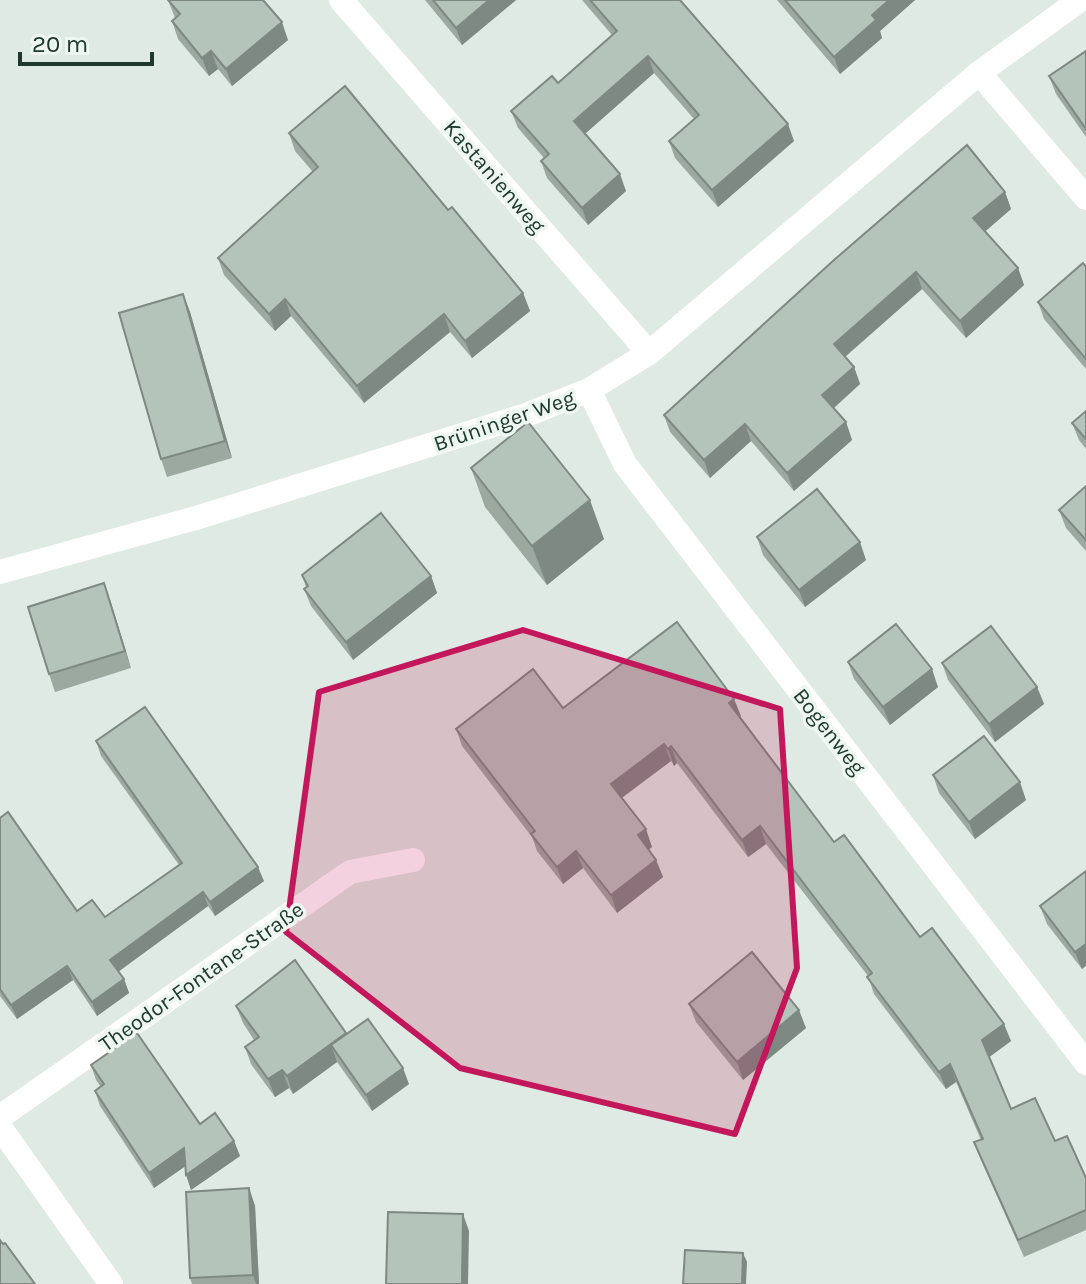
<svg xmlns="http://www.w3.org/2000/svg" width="1086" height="1284" viewBox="0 0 1086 1284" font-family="Karla,sans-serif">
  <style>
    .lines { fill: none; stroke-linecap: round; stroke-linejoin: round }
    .minor { stroke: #fff; stroke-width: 24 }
    .wall { fill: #9ba9a1 }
    .shaded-wall { fill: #7e8983 }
    .building { fill: #b4c4bb; stroke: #7e8983; stroke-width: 2 }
    .marked { fill: #c2185b; fill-opacity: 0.2; stroke: #c2185b; stroke-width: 6; stroke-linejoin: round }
    .labels { text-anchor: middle; stroke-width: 7; stroke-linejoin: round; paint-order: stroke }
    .street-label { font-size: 22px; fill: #20392f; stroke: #eef6f1 }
  </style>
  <rect width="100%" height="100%" fill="#deeae3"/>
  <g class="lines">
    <g class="minor">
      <path d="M341 0 649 353"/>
      <path d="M979 73 1086 198"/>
      <path d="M589 390 625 464 1086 1063"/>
      <path d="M0 572 196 518 526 415 589 390 649 353 979 73 1080 0"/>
      <path d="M0 1117 350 872 413 860"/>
      <path d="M0 1127 111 1284"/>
    </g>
  </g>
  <g class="wall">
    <path d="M168 0 288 40 232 86 218 69 209 76 178 39 172 21 175 18Z"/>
    <path d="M425 0H516L462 45Z"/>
    <path d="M582 0H680L794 141 718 207 675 158 669 141 694 119 654 73 585 134 626 191 588 225 547 178 541 161 544 158 518 128 511 111 558 83 612 35Z"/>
    <path d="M777 0H915L880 31 882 38 840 74Z"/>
    <path d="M1086 51V137L1056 94 1049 76Z"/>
    <path d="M289 133 448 210 523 293 530 311 472 358 450 332 364 403 291 316 275 331 224 275 218 258 313 172 295 151Z"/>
    <path d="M1005 192 1011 209 985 231 1018 268 1024 285 966 338 922 289 845 357 854 367 860 384 834 408 846 422 852 440 794 491 751 441 710 478 670 432 664 415Z"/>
    <path d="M1086 267V369L1044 319 1038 302Z"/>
    <path d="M183 294 190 312 232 458 167 477 161 459Z"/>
    <path d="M1086 411V449L1079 440 1072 423Z"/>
    <path d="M471 468 604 539 547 585 485 507Z"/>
    <path d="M1086 486V551L1066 528 1059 510Z"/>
    <path d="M757 537 866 560 805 607 763 555Z"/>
    <path d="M302 575 431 576 437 593 353 660 311 606 304 589 306 587Z"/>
    <path d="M110 600 131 668 55 692 49 674Z"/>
    <path d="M848 662 938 687 890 725 854 679Z"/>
    <path d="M942 663 1037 687 1044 704 995 742 948 680Z"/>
    <path d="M563 708 741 716H740L834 842 920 937 1011 1041 989 1057 1011 1109 1055 1141 1086 1178V1230L1024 1257 981 1160 974 1142 981 1140 956 1082 946 1089 874 994 868 976 766 844 748 857 677 763 674 766 671 761 622 798 652 847 649 849 656 860 663 877 617 913 583 868 563 884 537 851 532 837 462 746 456 729Z"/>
    <path d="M96 741 264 881 215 916 208 906 118 972 124 979 129 993 97 1016 73 980 17 1019 0 996V818L77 911 105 917 179 865 101 756Z"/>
    <path d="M933 775 1026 800 975 839 939 793Z"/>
    <path d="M1086 871 1082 969 1047 924 1040 906Z"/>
    <path d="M689 1004 806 1028 743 1080 696 1022Z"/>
    <path d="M236 1006 346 1033 409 1084 372 1111 337 1062 293 1094 289 1088 275 1097 251 1064 245 1047 254 1040 243 1023Z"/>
    <path d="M91 1065 234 1141 240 1156 191 1190 185 1166 154 1188 100 1106 95 1091 101 1087 96 1080Z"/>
    <path d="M249 1188 255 1206 259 1284H192L190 1278Z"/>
  </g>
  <g class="shaded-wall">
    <path d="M489 0H516L462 45 456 28Z"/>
    <path d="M889 0H915L880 31 882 38 840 74 834 57 872 15Z"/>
    <path d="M282 22 288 40 232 86 226 69Z"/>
    <path d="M211 51 218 69 209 76 202 58Z"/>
    <path d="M648 56 654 73 580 138 574 121Z"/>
    <path d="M788 124 794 141 718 207 712 190Z"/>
    <path d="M620 174 626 191 588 225 582 208Z"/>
    <path d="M1005 192 1011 209 980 236 973 218Z"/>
    <path d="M1018 268 1024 285 966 338 960 321Z"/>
    <path d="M916 272 922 289 840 361 834 344Z"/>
    <path d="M523 293 530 311 472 358 465 341Z"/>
    <path d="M183 294 190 312 232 458 225 441Z"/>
    <path d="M285 299 291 316 275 331 269 314Z"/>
    <path d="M444 314 450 332 364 403 357 386Z"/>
    <path d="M854 367 860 384 828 413 822 395Z"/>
    <path d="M846 422 852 440 794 491 787 473Z"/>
    <path d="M745 424 751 441 710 478 704 460Z"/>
    <path d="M590 500 604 539 547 585 532 546Z"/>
    <path d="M860 542 866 560 805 607 799 590Z"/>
    <path d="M431 576 437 593 353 660 346 642Z"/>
    <path d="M104 583 110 600 131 668 125 651Z"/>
    <path d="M932 669 938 687 890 725 883 707Z"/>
    <path d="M1037 687 1044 704 995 742 989 724Z"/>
    <path d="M734 699 741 716 735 720 729 703Z"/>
    <path d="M664 744 671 761 617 801 611 784Z"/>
    <path d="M671 746 677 763 674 766 668 749Z"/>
    <path d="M1020 782 1026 800 975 839 969 822Z"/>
    <path d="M760 826 766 844 748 857 742 840Z"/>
    <path d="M646 829 652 847 644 853 638 835Z"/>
    <path d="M576 851 583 868 563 884 557 867Z"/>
    <path d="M656 860 663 877 617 913 611 895Z"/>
    <path d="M258 867 264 881 215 916 210 902Z"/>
    <path d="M203 892 208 906 115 974 110 960Z"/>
    <path d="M1086 944V966L1082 969 1075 952Z"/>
    <path d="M67 966 73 980 17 1019 11 1005Z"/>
    <path d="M124 979 129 993 97 1016 92 1002Z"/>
    <path d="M799 1010 806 1028 743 1080 737 1062Z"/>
    <path d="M1004 1024 1011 1041 988 1058 982 1040Z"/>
    <path d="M346 1033 352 1050 331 1045 337 1062 293 1094 287 1076Z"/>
    <path d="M950 1064 956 1082 946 1089 939 1072Z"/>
    <path d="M403 1068 409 1084 372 1111 366 1095Z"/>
    <path d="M282 1070 289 1088 275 1097 268 1079Z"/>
    <path d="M234 1141 240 1156 191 1190 186 1175Z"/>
    <path d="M184 1148 190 1163 154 1188 149 1173Z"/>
    <path d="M249 1188 255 1206 259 1284H256L253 1275Z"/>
    <path d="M463 1214 469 1231 468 1284H462Z"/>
    <path d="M743 1253 747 1262 746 1284H742Z"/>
  </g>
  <g class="building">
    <path d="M168 0H263L282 22 226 69 211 51 202 58 172 21 180 14Z"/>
    <path d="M433 0H489L456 28Z"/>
    <path d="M590 0H680L788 124 712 190 669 141 699 115 648 56 574 121 620 174 582 208 541 161 549 154 511 111 552 76 558 83 617 31Z"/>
    <path d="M785 0H889L872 15 876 20 834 57Z"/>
    <path d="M1086 51V129L1049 76Z"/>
    <path d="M345 86 448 210 452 207 523 293 465 341 444 314 357 386 285 299 269 314 218 258 318 167 289 133Z"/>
    <path d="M967 145 1005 192 973 218 1018 268 960 321 916 272 834 344 854 367 822 395 846 422 787 473 745 424 704 460 664 415 834 260Z"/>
    <path d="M1083 263 1086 267V359L1038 302Z"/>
    <path d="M183 294 225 441 161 459 119 313Z"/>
    <path d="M1086 411V439L1072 423Z"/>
    <path d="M528 422 590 500 532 546 471 468Z"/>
    <path d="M1086 486V540L1059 510Z"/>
    <path d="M817 489 860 542 799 590 757 537Z"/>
    <path d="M381 513 431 576 346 642 304 589 308 586 302 575Z"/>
    <path d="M104 583 125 651 49 674 28 607Z"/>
    <path d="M677 622 734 699 729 703 834 842 844 835 920 937 932 928 1004 1024 982 1040 1011 1109 1035 1098 1055 1141 1067 1136 1086 1178V1210L1018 1240 974 1142 983 1139 950 1064 939 1072 867 977 872 973 760 826 742 840 671 746 668 749 664 744 611 784 646 829 638 835 656 860 611 895 576 851 557 867 531 834 535 831 456 729 533 669 563 708Z"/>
    <path d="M896 624 932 669 883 707 848 662Z"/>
    <path d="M991 626 1037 687 989 724 942 663Z"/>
    <path d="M145 707 258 867 210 902 203 892 110 960 124 979 92 1002 67 966 11 1005 0 989V818L8 812 77 911 92 900 105 917 182 863 96 741Z"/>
    <path d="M984 736 1020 782 969 822 933 775Z"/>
    <path d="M1086 871V944L1075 952 1040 906Z"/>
    <path d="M752 952 799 1010 737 1062 689 1004Z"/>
    <path d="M295 960 346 1033 287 1076 282 1070 268 1079 245 1047 259 1037 236 1006Z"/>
    <path d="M368 1019 403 1068 366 1095 331 1045Z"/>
    <path d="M137 1033 200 1124 215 1113 234 1141 186 1175 184 1148 149 1173 95 1091 104 1084 91 1065Z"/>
    <path d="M249 1188 253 1275 190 1278 186 1192Z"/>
    <path d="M388 1212 463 1214 462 1284H386Z"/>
    <path d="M0 1240 3 1244 5 1243 35 1284H0Z"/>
    <path d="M685 1250 743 1253 742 1284H683Z"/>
  </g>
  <path class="marked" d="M523 630 780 709 797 968 735 1134 460 1068 286 932 319 692Z"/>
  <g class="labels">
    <g class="street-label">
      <text transform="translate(495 176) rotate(49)" y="8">Kastanienweg</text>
      <text transform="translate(504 420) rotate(-19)" y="8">Brüninger Weg</text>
      <text transform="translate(830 731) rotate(52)" y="8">Bogenweg</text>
      <text transform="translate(201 976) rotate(-35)" y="8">Theodor-Fontane-Straße</text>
    </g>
  </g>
  <path d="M20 52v12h132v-12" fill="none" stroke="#20392f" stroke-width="4"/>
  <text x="32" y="52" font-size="24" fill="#20392f" stroke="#eef6f1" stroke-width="6" paint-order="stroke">20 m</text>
</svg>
